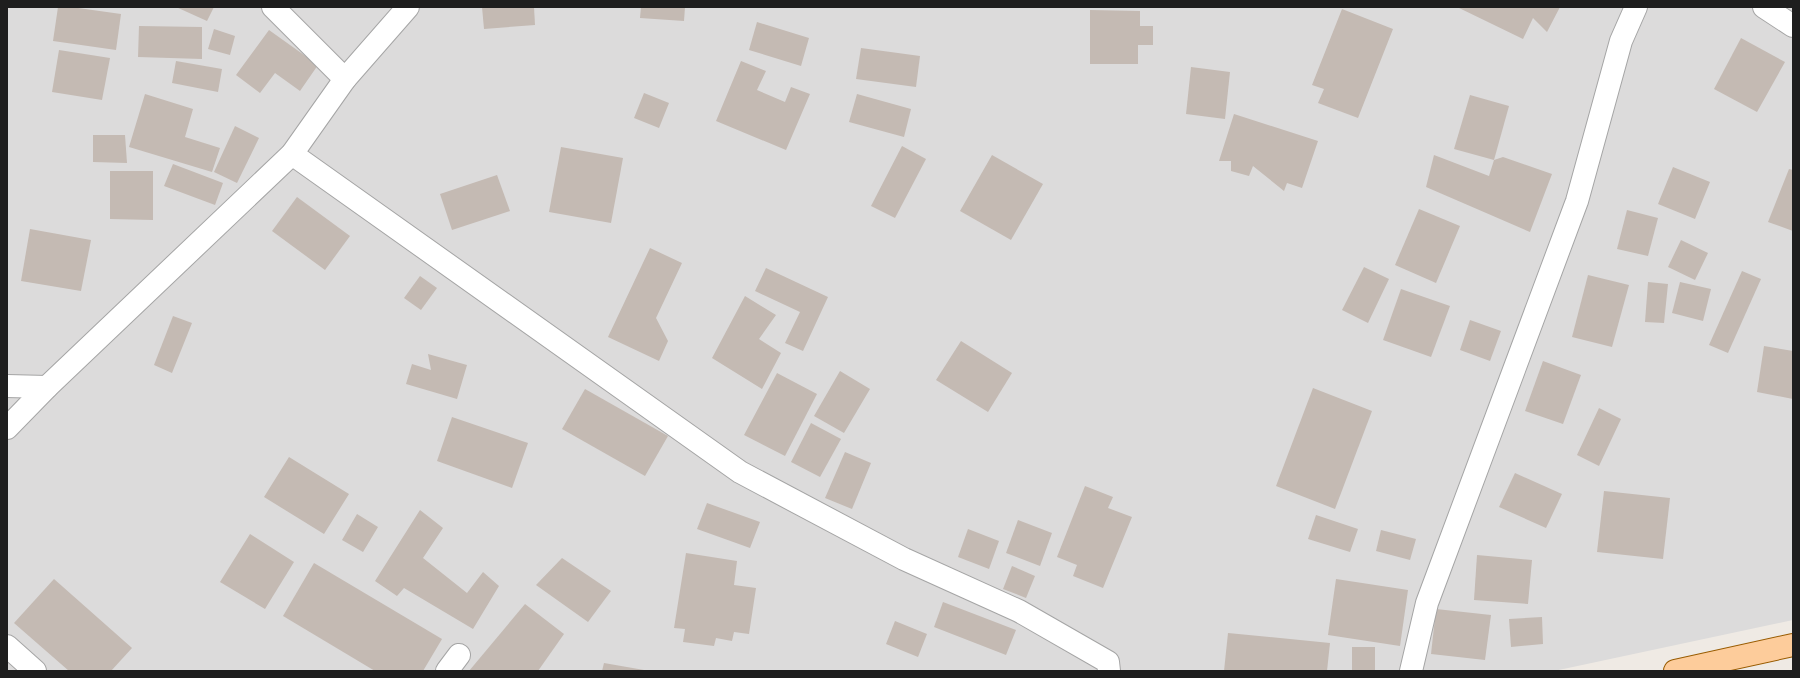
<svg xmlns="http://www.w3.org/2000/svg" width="1800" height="678" viewBox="0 0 1800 678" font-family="Ubuntu,sans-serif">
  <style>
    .residential { fill: #dcdbdb }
    .building { fill: #c4bab3 }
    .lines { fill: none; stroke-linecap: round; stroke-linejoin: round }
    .minor-casing { stroke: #a5a5a5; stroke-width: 24 }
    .major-casing { stroke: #985b00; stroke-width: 24 }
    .minor { stroke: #fff; stroke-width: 22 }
    .major { stroke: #fdcc9b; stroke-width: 22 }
  </style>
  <rect width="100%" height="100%" fill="#efeae4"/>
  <path class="residential" d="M7 7H1793V620L1554 671H7Z"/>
  <g class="building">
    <path d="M58 7H71L121 14 116 50 53 41Z"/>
    <path d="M176 7H214L207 21Z"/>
    <path d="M482 7H534L535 25 484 29Z"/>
    <path d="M641 7H685L684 21 640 18Z"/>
    <path d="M1457 7H1560L1547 32 1533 18 1523 39Z"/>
    <path d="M1342 9 1393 29 1358 118 1318 103 1324 89 1312 85Z"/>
    <path d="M1090 10 1140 11V26H1153V45H1138V64H1090Z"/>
    <path d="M757 22 809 38 801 66 749 50Z"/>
    <path d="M139 26 202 27V59L138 57Z"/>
    <path d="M214 29 235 36 230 55 208 49Z"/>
    <path d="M269 30 318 65 300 91 275 73 260 93 236 75Z"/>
    <path d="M1741 38 1785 62 1757 112 1714 89Z"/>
    <path d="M861 48 920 56 916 87 856 79Z"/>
    <path d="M59 50 110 58 102 100 52 92Z"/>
    <path d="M176 61 222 69 218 92 172 83Z"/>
    <path d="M741 61 766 71 757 90 785 102 791 87 810 94 786 150 716 121Z"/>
    <path d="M1191 67 1230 72 1225 119 1186 114Z"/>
    <path d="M644 93 669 103 659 128 634 118Z"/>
    <path d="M145 94 193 109 185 137 220 148 212 172 129 147Z"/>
    <path d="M857 94 911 109 904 137 849 122Z"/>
    <path d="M1470 95 1509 106 1494 160 1454 149Z"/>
    <path d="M1234 114 1318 141 1302 188 1287 183 1284 191 1253 166 1249 176 1231 171V161H1219Z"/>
    <path d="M235 126 259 138 237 183 214 172Z"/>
    <path d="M93 135H125L127 163 93 162Z"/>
    <path d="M902 146 926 159 895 218 871 206Z"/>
    <path d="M561 147 623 158 611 223 549 212Z"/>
    <path d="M992 155 1043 184 1011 240 960 211Z"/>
    <path d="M1434 155 1489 176 1494 160 1503 157 1552 174 1530 232 1426 187Z"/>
    <path d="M173 164 223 183 215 205 164 186Z"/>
    <path d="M1673 167 1710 182 1695 219 1658 204Z"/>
    <path d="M1789 169 1793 170V231L1768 222Z"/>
    <path d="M110 171H153V220L110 219Z"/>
    <path d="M497 175 510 211 452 230 440 194Z"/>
    <path d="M297 197 350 236 325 270 272 231Z"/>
    <path d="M1419 209 1460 226 1436 283 1395 265Z"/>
    <path d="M1627 210 1658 218 1648 256 1617 249Z"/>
    <path d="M30 229 91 240 81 291 21 281Z"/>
    <path d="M1681 240 1708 253 1695 280 1668 267Z"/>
    <path d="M650 248 682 263 656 318 668 341 659 361 608 337Z"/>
    <path d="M1364 267 1389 279 1368 323 1342 310Z"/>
    <path d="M766 268 828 297 803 351 785 343 800 312 755 291Z"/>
    <path d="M1742 271 1761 279 1728 353 1709 345Z"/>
    <path d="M1588 275 1629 285 1612 347 1572 337Z"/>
    <path d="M420 276 437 288 421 310 404 298Z"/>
    <path d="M1648 282 1668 284 1664 323 1645 322Z"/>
    <path d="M1680 282 1711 289 1703 321 1672 313Z"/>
    <path d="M1401 289 1450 306 1431 357 1383 340Z"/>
    <path d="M745 296 776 315 759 339 781 353 762 389 712 358Z"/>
    <path d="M173 316 192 323 172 373 154 365Z"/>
    <path d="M1470 320 1501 331 1490 361 1460 350Z"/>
    <path d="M961 341 1012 373 988 412 936 380Z"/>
    <path d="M1764 346 1793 351V399L1757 392Z"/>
    <path d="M428 354 467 365 457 399 406 384 412 364 431 370Z"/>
    <path d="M1543 361 1581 375 1563 424 1525 411Z"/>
    <path d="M840 371 870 389 844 433 814 416Z"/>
    <path d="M777 373 817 394 785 456 744 435Z"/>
    <path d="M1313 388 1372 411 1335 509 1276 486Z"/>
    <path d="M585 389 668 436 645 476 562 429Z"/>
    <path d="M1599 408 1621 419 1599 466 1577 455Z"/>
    <path d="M452 417 528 443 512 488 437 461Z"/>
    <path d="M811 423 841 439 820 477 791 462Z"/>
    <path d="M845 452 871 463 852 509 825 498Z"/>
    <path d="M289 457 349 494 324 534 264 497Z"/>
    <path d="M1515 473 1562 494 1546 528 1499 507Z"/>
    <path d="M1085 486 1113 497 1108 508 1132 517 1103 588 1073 576 1077 565 1057 557Z"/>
    <path d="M1604 491 1670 498 1663 559 1597 552Z"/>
    <path d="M707 503 760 522 750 548 697 529Z"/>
    <path d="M420 510 443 528 423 558 467 593 483 572 499 586 473 629 404 588 397 596 375 581Z"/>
    <path d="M357 514 378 527 363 552 342 540Z"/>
    <path d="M1316 515 1358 529 1350 552 1308 539Z"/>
    <path d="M1018 520 1052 533 1040 566 1006 553Z"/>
    <path d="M968 529 999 541 989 569 958 557Z"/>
    <path d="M1381 530 1416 539 1410 560 1376 551Z"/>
    <path d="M250 534 294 562 265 609 220 582Z"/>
    <path d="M686 553 737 561 734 585 756 588 749 634 734 632 732 641 716 638 714 646 683 642 685 629 674 628Z"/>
    <path d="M1477 555 1532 560 1528 604 1474 600Z"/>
    <path d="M562 558 611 591 588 622 536 585Z"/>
    <path d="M314 563 442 639 423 671H375L283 616Z"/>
    <path d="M1012 566 1035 576 1026 598 1003 589Z"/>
    <path d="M54 579 132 648 111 671H69L14 623Z"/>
    <path d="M1336 579 1408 590 1400 646 1328 635Z"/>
    <path d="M943 602 1016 630 1006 655 934 627Z"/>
    <path d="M525 604 564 634 538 671H469Z"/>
    <path d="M1436 609 1491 615 1485 660 1431 654Z"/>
    <path d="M1542 617 1543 644 1511 647 1509 619Z"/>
    <path d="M895 621 927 634 918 657 886 644Z"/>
    <path d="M1228 633 1330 643 1327 671H1224Z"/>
    <rect x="1352" y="647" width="23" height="24"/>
    <path d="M604 663 644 670V671H602Z"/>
  </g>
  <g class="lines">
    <g class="minor-casing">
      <g id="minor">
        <path d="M273 7 345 79"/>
        <path d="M1764 7 1793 26"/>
        <path d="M292 154 740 472 904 559 1019 611 1108 662 1109 671"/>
        <path d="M7 386 47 387"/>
        <path d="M7 428 47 387 292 154 345 79 408 7"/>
        <path d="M7 646 35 671"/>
        <path d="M447 671 459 655"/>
        <path d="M1411 671 1427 603 1577 201 1621 41 1636 7"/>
      </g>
    </g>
    <g class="major-casing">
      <path id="major" d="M1675 671 1793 645"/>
    </g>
    <use href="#minor" class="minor"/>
    <use href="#major" class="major"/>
  </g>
  <rect width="1800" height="678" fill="none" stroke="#1e1e1e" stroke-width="16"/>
</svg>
